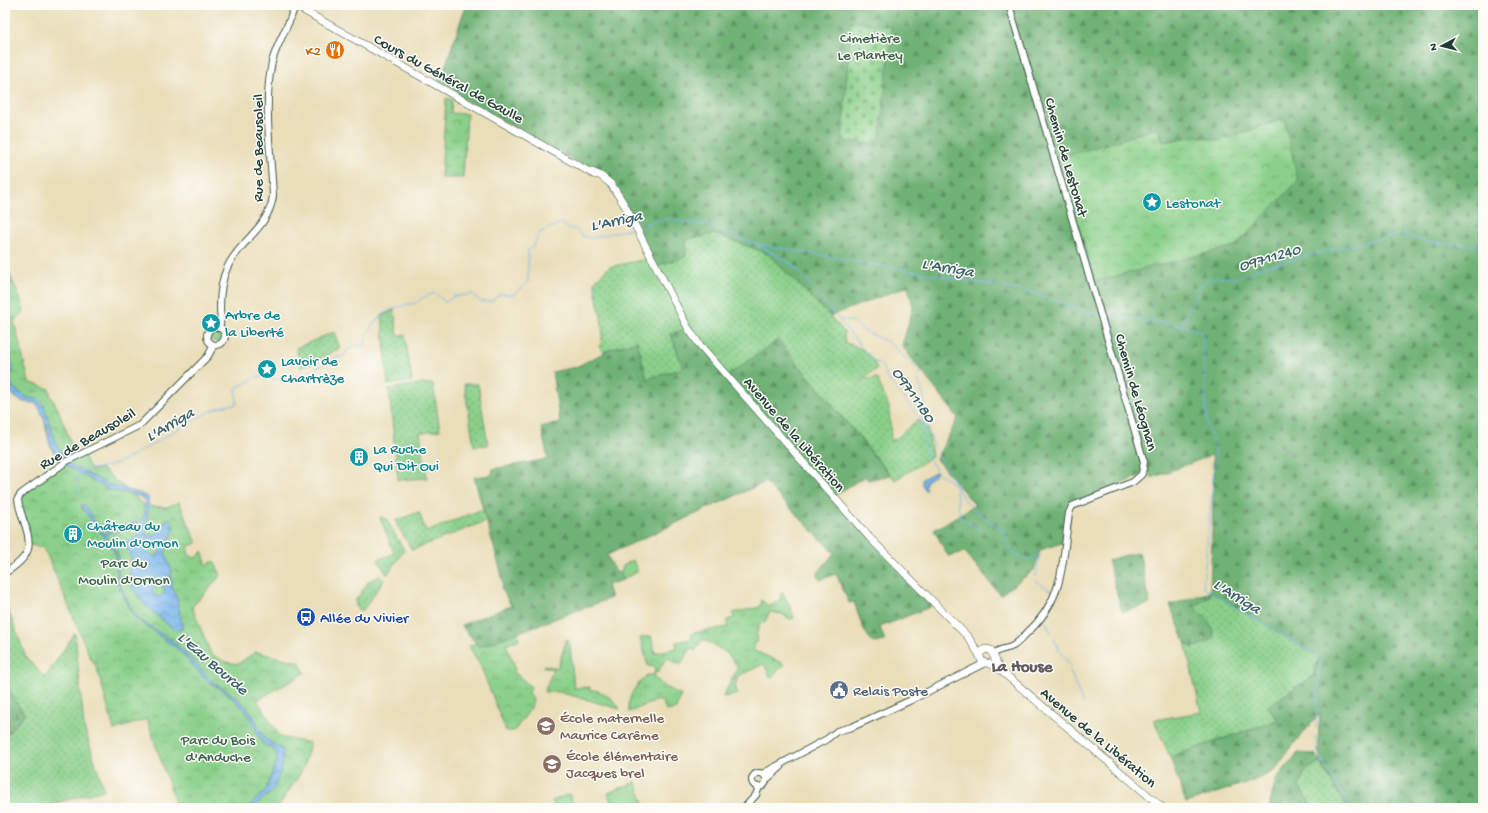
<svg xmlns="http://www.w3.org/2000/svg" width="1488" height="813" viewBox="0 0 1488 813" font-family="'Gochi Hand',sans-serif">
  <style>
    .grass { fill: url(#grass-dots); stroke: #54865f }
    .forest { fill: url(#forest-firs); stroke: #477855; fill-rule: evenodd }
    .cemetery { fill: url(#cemetery-stones); stroke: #54865f }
    .park { fill: url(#park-crowns); stroke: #54865f }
    .pitch { fill: #8ad08a; stroke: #54865f }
    .water { fill: url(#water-waves); stroke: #4c7a90; fill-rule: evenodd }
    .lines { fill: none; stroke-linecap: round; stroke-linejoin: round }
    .stream { stroke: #7ab6ec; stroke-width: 1 }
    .secondary-casing { stroke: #3d5548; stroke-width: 8 }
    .primary-casing { stroke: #3d5548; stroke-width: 8 }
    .secondary { stroke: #fff; stroke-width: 6 }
    .primary { stroke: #fff; stroke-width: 7 }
    .labels { text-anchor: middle; stroke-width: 3; stroke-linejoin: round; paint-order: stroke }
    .park-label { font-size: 15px; fill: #3a624a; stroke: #fdfcf7 }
    .food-label { font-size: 15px; fill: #c56008; stroke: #fdfcf7; text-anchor: end }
    .street-label { font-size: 15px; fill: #1f3d34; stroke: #fdfcf7 }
    .culture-label { font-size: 15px; fill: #0d838f; stroke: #fdfcf7; text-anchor: start }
    .transit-label { font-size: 15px; fill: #164399; stroke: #fdfcf7; text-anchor: start }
    .service-label { font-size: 15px; fill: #4e5e75; stroke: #fdfcf7; text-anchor: start }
    .education-label { font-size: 15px; fill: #785e54; stroke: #fdfcf7; text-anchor: start }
    .water-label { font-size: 16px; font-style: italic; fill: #3a616b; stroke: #fdfcf7 }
    .quarter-label { font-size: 17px; font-weight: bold; fill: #5e5c60; stroke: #fdfcf7 }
  </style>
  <defs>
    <pattern id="grass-dots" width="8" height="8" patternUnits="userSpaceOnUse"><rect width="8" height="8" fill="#8ad08a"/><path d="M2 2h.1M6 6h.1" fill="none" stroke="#70aa72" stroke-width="1.8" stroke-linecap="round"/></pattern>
    <pattern id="forest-firs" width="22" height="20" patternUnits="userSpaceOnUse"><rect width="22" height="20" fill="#6fb276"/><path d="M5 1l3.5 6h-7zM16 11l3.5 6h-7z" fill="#5b9262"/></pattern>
    <pattern id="cemetery-stones" width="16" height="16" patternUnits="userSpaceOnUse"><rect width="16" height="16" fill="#8ad08a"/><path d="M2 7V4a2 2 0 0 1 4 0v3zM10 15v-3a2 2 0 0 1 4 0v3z" fill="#70aa72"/></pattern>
    <pattern id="park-crowns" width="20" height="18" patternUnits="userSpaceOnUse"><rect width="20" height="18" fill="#8ad08a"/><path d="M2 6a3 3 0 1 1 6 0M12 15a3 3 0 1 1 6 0" fill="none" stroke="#70aa72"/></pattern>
    <pattern id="water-waves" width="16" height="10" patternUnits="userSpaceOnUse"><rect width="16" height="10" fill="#7ab6ec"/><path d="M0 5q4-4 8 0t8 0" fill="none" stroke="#6395c0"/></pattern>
  </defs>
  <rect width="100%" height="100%" fill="#fdfcf7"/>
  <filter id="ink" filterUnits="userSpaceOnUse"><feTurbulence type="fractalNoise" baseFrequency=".025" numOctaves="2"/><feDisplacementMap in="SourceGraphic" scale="8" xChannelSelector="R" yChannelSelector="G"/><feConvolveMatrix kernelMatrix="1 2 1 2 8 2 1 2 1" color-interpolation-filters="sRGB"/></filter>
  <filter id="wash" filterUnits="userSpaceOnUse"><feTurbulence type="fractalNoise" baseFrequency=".012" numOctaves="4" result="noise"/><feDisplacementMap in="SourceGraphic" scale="16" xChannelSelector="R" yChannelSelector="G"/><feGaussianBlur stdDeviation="0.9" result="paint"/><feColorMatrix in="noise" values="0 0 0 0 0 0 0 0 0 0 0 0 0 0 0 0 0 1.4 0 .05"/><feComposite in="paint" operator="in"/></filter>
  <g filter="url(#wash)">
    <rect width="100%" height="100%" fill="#eadeb9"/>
    <g class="grass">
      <path d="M715 234 769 254 830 316 844 332 845 343C860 346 872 354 877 369L861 379 877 378 889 407 891 441 896 439 917 420 928 428 932 457 895 480 778 340 727 376 671 334 683 368 647 379 611 349 604 352 599 347C609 330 594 299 595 281L609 267 652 258 685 257 687 239Z"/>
      <path d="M394 310 398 335H405L412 381 388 385 382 316Z"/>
      <circle cx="217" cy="336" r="6"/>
      <path d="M334 332 340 348 301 368 296 348Z"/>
      <path d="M418 384H433L440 430 420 433 427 478 398 480 389 389Z"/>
      <path d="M464 384H478L488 445 474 446Z"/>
      <path d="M483 509 486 521 412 550 395 521 419 512 426 532Z"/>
      <path d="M380 517 386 519 404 550 387 575 378 560 394 553Z"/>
      <path d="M380 576 384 580 363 610 357 609 355 601 369 581Z"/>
      <path d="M1210 592 1320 657 1313 676 1267 707 1278 720 1170 757 1154 720 1201 712 1185 642 1193 648 1196 646 1202 614 1195 610V606L1210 596Z"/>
      <path d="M5 602 26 657 45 678 75 633 84 727 104 790 36 808H5V771L7 770 5 767V736L13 729 24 714 5 684Z"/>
      <path d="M1319 762 1320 763 1347 808H1313L1299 787 1305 771Z"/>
    </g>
    <g class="forest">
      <path d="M466 5H1483V808H1347L1320 763 1318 740 1320 714 1296 741 1275 770 1261 778 1186 803 1170 757 1278 720 1267 707 1313 676 1319 657 1210 592V596L1195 606 1196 610C1208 618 1211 622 1214 637L1208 642 1193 648 1185 642 1170 605 1210 592 1214 473 1212 455 1152 478 1144 463 1141 475 1072 506 1065 542 1040 550 1034 570 1000 595 965 552 948 556 934 530 975 505 936 459 958 418 902 346 913 307 908 286 830 316 769 254 715 234 687 239 685 257 656 266 603 176 437 85 445 67ZM851 21 870 23 879 144 842 140ZM1284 119 1095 281 1158 129 1163 142 1196 136 1219 141Z"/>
      <path d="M688 328 727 376 778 340 890 475 868 480 865 476 833 497 933 602 930 607 880 627 885 641 874 643C862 633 859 615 854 602L849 603 836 574 820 580 817 574 834 553 765 482 607 555 616 572 621 573 623 580 607 585 611 598 479 647 461 625 511 606 501 587 503 585 501 572 474 477 492 475 493 469 548 459 541 427 560 423 552 372 576 367 611 349 637 341 647 379 683 368 671 334Z"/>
      <path d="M1139 552 1150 604 1122 612 1108 560Z"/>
      <path d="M10 692 24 714 5 736V699Z"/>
      <path d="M1298 753 1315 754 1319 762 1305 771 1299 787 1313 808H1269L1276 779Z"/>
    </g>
    <path class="cemetery" d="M851 21 892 27 879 144 842 141Z"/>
    <g class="park">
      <path d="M446 98 452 100 451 113 467 114 463 178H441Z"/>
      <path d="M1284 119 1298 181 1235 246 1095 281 1058 159 1158 128 1163 142 1196 136 1219 141Z"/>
      <path d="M5 264 21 300 24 312 14 321 29 382 49 389 51 397 57 407 76 455H84L91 471 101 468 145 506 167 507 179 502 197 543 189 546 188 552 190 556 195 558 199 556 202 551 207 565 214 561 221 575 192 607 211 654 226 662 238 664 255 652 299 662 305 673 257 700 280 737 310 743 303 769 278 808H177L147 719 114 730 97 668 90 657 45 550 41 547 30 545 18 498 62 464C58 458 53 452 51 446 46 434 46 419 39 407 33 396 15 411 5 378L7 374 5 363Z"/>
      <path d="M633 560 638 572 622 579C620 568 622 564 633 560Z"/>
      <path d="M782 592 791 608 794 618 790 619 782 614 770 612 764 623 761 622 756 635 758 637 753 650 784 664 771 678 764 664 738 676 735 686 738 694 723 697 738 667 727 653 703 639 695 651 691 648 680 665 667 658 659 669 660 670 654 674C657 684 672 691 681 695L676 709 666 711 663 703 658 700 629 712C626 696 637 685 647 675H653L655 671 654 667 648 666 640 638 651 636 655 653 677 648 676 642 692 639V633L728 627 727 620 734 618 733 613 760 607 762 600 768 607 779 601Z"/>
      <path d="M517 633 519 639 506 645 516 669 513 671 531 687 529 693 533 698 531 708 514 731H506L481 667 469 646 476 643 479 647Z"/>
      <path d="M565 640 569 641 570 645 574 688 590 687V690C601 689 615 700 620 709L559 692H544L553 670 543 666 544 665 558 668 565 644Z"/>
    </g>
    <g class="pitch">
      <path d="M636 782 644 804 631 808H613L608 793Z"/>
      <path d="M569 794 575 808H555L552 801Z"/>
    </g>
    <g class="water">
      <path d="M5 339 13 368 10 380 13 388 28 398 37 399 44 405 56 445 71 465 109 485 139 493 148 497C150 510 145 523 146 535H156L167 519H171L174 529 165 553 171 569 172 585 177 599 182 625V629L175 630C158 616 136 602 130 579 128 572 131 567 131 560 131 554 126 549 125 543L139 536 142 527 110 532 106 536 117 552 119 560 118 581 133 612 140 620 169 639 172 638 171 641 182 649 210 680 237 698 251 712 265 739 282 749C286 760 278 783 271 792 266 798 258 800 255 808H249V806L266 790 277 759 276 752 271 747 264 745 246 711 229 695 206 680 179 650 135 618 117 583 116 554 81 506 84 504 104 534 112 529 141 521 145 512V500L141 497 107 489 62 463 50 444 46 424 39 407 35 403 24 402 16 398 9 390 5 378 7 374ZM154 541 160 546V552L156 557 144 551 146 543ZM160 584 164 587V593L159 597 155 595 152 589 156 585Z"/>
      <path d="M937 472C933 479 922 479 927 489L926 491 922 485V479L933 473Z"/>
    </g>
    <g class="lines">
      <g class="stream">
        <path d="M640 227 659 220 667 219 707 225 756 244 1027 291 1051 299"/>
        <path d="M759 246 794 265 864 350 873 360 882 366 887 378 925 424 938 455 965 501 993 524 1004 530 1011 552 1028 560 1040 554 1035 580 1051 591"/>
        <path d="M764 248 782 258"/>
        <path d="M1319 253 1400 234 1427 242 1483 246"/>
        <path d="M788 262 799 272"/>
        <path d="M1052 299 1097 315"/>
        <path d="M1104 316 1181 325 1202 332 1207 426 1216 446"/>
        <path d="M840 320 853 321 862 330 888 342 920 371 918 381 925 400 922 429 926 453 937 472 955 485 960 518 981 530"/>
        <path d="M1181 325 1202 285 1214 277 1238 278 1260 268 1318 253"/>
        <path d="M256 378 267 374C273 385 282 376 291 376 294 376 296 379 300 379L304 374 338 357H343C347 348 354 346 364 345 370 318 390 306 417 303L421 298 435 293 445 302 453 297 472 294 481 302 492 301 500 294 513 295 528 282V250L533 247 539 233 561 223 567 228 576 229 582 236 592 238 633 228"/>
        <path d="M1216 447 1203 588 1320 657 1316 728"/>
        <path d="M79 471C89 469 102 468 112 465 141 456 212 402 234 405L237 403 236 388 253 379"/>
        <path d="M77 493 79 474"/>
        <path d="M1045 620 1051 633"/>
        <path d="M1054 638 1059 651 1066 658 1070 667"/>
        <path d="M1070 671 1083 704"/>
        <path d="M1315 736 1316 749 1349 808"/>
      </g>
    </g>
  </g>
  <g filter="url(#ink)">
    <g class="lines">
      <g class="secondary-casing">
        <g id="secondary">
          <circle cx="216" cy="336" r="9"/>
          <path d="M219 328C222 320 220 315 220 307 220 294 222 279 227 268 239 241 269 228 273 196 271 154 263 103 272 62 277 42 290 25 295 5"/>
          <path d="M5 573C30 557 34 547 23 519 21 512 18 505 18 498L21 494 67 461 140 425 208 356 214 345"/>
          <path d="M994 654C999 648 1006 650 1013 646 1018 643 1022 638 1026 634 1066 598 1062 561 1069 513L1072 506 1133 482 1142 474 1144 462 1009 5"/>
          <circle cx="759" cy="780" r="7"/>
          <path d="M764 773 827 739 837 731 852 727 909 701 985 663"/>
          <path d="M767 779 781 767"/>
          <path d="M744 808 756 795 759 787"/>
        </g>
      </g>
      <g class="primary-casing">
        <g id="primary">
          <path d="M294 5 595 175"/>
          <path d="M592 172 601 176 611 184 624 204 688 328 699 344 869 537 968 637 979 654 982 662 991 664 1000 670 1163 808"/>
          <path d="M979 654 985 649 991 650 999 668"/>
        </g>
      </g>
      <use href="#secondary" class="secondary"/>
      <use href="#primary" class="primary"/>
    </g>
  </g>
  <defs>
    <g id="restaurant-disc" transform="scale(1)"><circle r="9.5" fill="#e8710a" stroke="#fdfcf7"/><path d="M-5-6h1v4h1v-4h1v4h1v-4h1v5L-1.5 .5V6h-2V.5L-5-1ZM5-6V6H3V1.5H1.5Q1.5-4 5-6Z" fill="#fff"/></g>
    <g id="sight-disc" transform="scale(1)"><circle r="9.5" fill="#0f9aa8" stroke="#fdfcf7"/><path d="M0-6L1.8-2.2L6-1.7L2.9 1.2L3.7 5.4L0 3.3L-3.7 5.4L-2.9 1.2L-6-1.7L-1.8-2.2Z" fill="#fff"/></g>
    <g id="building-disc" transform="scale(1)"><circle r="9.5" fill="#0f9aa8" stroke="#fdfcf7"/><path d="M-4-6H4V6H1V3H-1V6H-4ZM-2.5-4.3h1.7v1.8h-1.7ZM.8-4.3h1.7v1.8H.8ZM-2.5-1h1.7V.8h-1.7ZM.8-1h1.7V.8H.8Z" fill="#fff"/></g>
    <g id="bus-disc" transform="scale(1)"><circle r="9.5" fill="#1a4fb4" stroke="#fdfcf7"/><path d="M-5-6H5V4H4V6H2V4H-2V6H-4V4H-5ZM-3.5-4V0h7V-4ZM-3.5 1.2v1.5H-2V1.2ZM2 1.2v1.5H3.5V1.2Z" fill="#fff"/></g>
    <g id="civic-disc" transform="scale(1)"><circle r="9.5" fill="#5c6f8a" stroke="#fdfcf7"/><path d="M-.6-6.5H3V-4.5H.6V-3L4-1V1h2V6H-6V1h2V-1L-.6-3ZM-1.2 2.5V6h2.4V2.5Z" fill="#fff"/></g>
    <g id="school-disc" transform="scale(1)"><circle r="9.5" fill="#8d6e63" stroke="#fdfcf7"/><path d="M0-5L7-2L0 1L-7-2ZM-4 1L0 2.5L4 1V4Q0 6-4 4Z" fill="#fff"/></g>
  </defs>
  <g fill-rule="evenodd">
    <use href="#restaurant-disc" x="335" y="50"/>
    <use href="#sight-disc" x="1152" y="202"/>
    <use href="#sight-disc" x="211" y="323"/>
    <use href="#sight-disc" x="267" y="369"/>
    <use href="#building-disc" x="359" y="457"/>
    <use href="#building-disc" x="73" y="534"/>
    <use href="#bus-disc" x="306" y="617"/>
    <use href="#civic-disc" x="839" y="690"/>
    <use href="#school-disc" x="546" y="726"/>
    <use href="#school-disc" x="552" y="764"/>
  </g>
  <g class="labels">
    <g class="park-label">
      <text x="870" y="42">Cimetière<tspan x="870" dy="17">Le Plantey</tspan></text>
      <text x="124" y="567">Parc du<tspan x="124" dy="17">Moulin d'Ornon</tspan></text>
      <text x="218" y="744">Parc du Bois<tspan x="218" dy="17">d'Anduche</tspan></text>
    </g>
    <g class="food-label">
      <text x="321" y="55">K2</text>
    </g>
    <g class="street-label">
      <text transform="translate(449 78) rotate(29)" y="5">Cours du Général de Gaulle</text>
      <text transform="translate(257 148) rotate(-90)" y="5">Rue de Beausoleil</text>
      <text transform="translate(1067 157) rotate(74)" y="5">Chemin de Lestonat</text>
      <text transform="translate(1137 392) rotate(74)" y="5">Chemin de Léognan</text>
      <text transform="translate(795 434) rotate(49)" y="5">Avenue de la Libération</text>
      <text transform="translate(87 438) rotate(-30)" y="5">Rue de Beausoleil</text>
      <text transform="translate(1099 737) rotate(40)" y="5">Avenue de la Libération</text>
    </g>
    <g class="culture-label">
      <text x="1166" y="207">Lestonat</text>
      <text x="225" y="319">Arbre de<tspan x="225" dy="17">la Liberté</tspan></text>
      <text x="281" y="365">Lavoir de<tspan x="281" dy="17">Chartrèze</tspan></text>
      <text x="373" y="453">La Ruche<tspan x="373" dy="17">Qui Dit Oui</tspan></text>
      <text x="87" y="530">Château du<tspan x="87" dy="17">Moulin d'Ornon</tspan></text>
    </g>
    <g class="transit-label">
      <text x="320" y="622">Allée du Vivier</text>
    </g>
    <g class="service-label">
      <text x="853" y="695">Relais Poste</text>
    </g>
    <g class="education-label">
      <text x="560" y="722">École maternelle<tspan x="560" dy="17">Maurice Carême</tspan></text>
      <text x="566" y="760">École élémentaire<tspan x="566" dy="17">Jacques brel</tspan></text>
    </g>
    <g class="water-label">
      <text transform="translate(616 219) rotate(-12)" y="6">L'Arriga</text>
      <text transform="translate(1269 256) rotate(-16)" y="6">O9711240</text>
      <text transform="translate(948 266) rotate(10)" y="6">L'Arriga</text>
      <text transform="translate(915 394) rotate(55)" y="6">O9711180</text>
      <text transform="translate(169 423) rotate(-30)" y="6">L'Arriga</text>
      <text transform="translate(1238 595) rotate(32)" y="6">L'Arriga</text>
      <text transform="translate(214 662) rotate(41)" y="6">L'Eau Bourde</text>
    </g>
    <g class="quarter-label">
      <text x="1022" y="671">La House</text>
    </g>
  </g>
  <rect width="1488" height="813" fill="none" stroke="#fdfcf7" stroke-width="20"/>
  <g transform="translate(1442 46) rotate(263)" stroke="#fdfcf7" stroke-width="3" paint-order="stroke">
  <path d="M0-3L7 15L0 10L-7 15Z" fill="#1f3d34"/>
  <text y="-6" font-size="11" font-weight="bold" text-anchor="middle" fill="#1f3d34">N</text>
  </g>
</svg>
